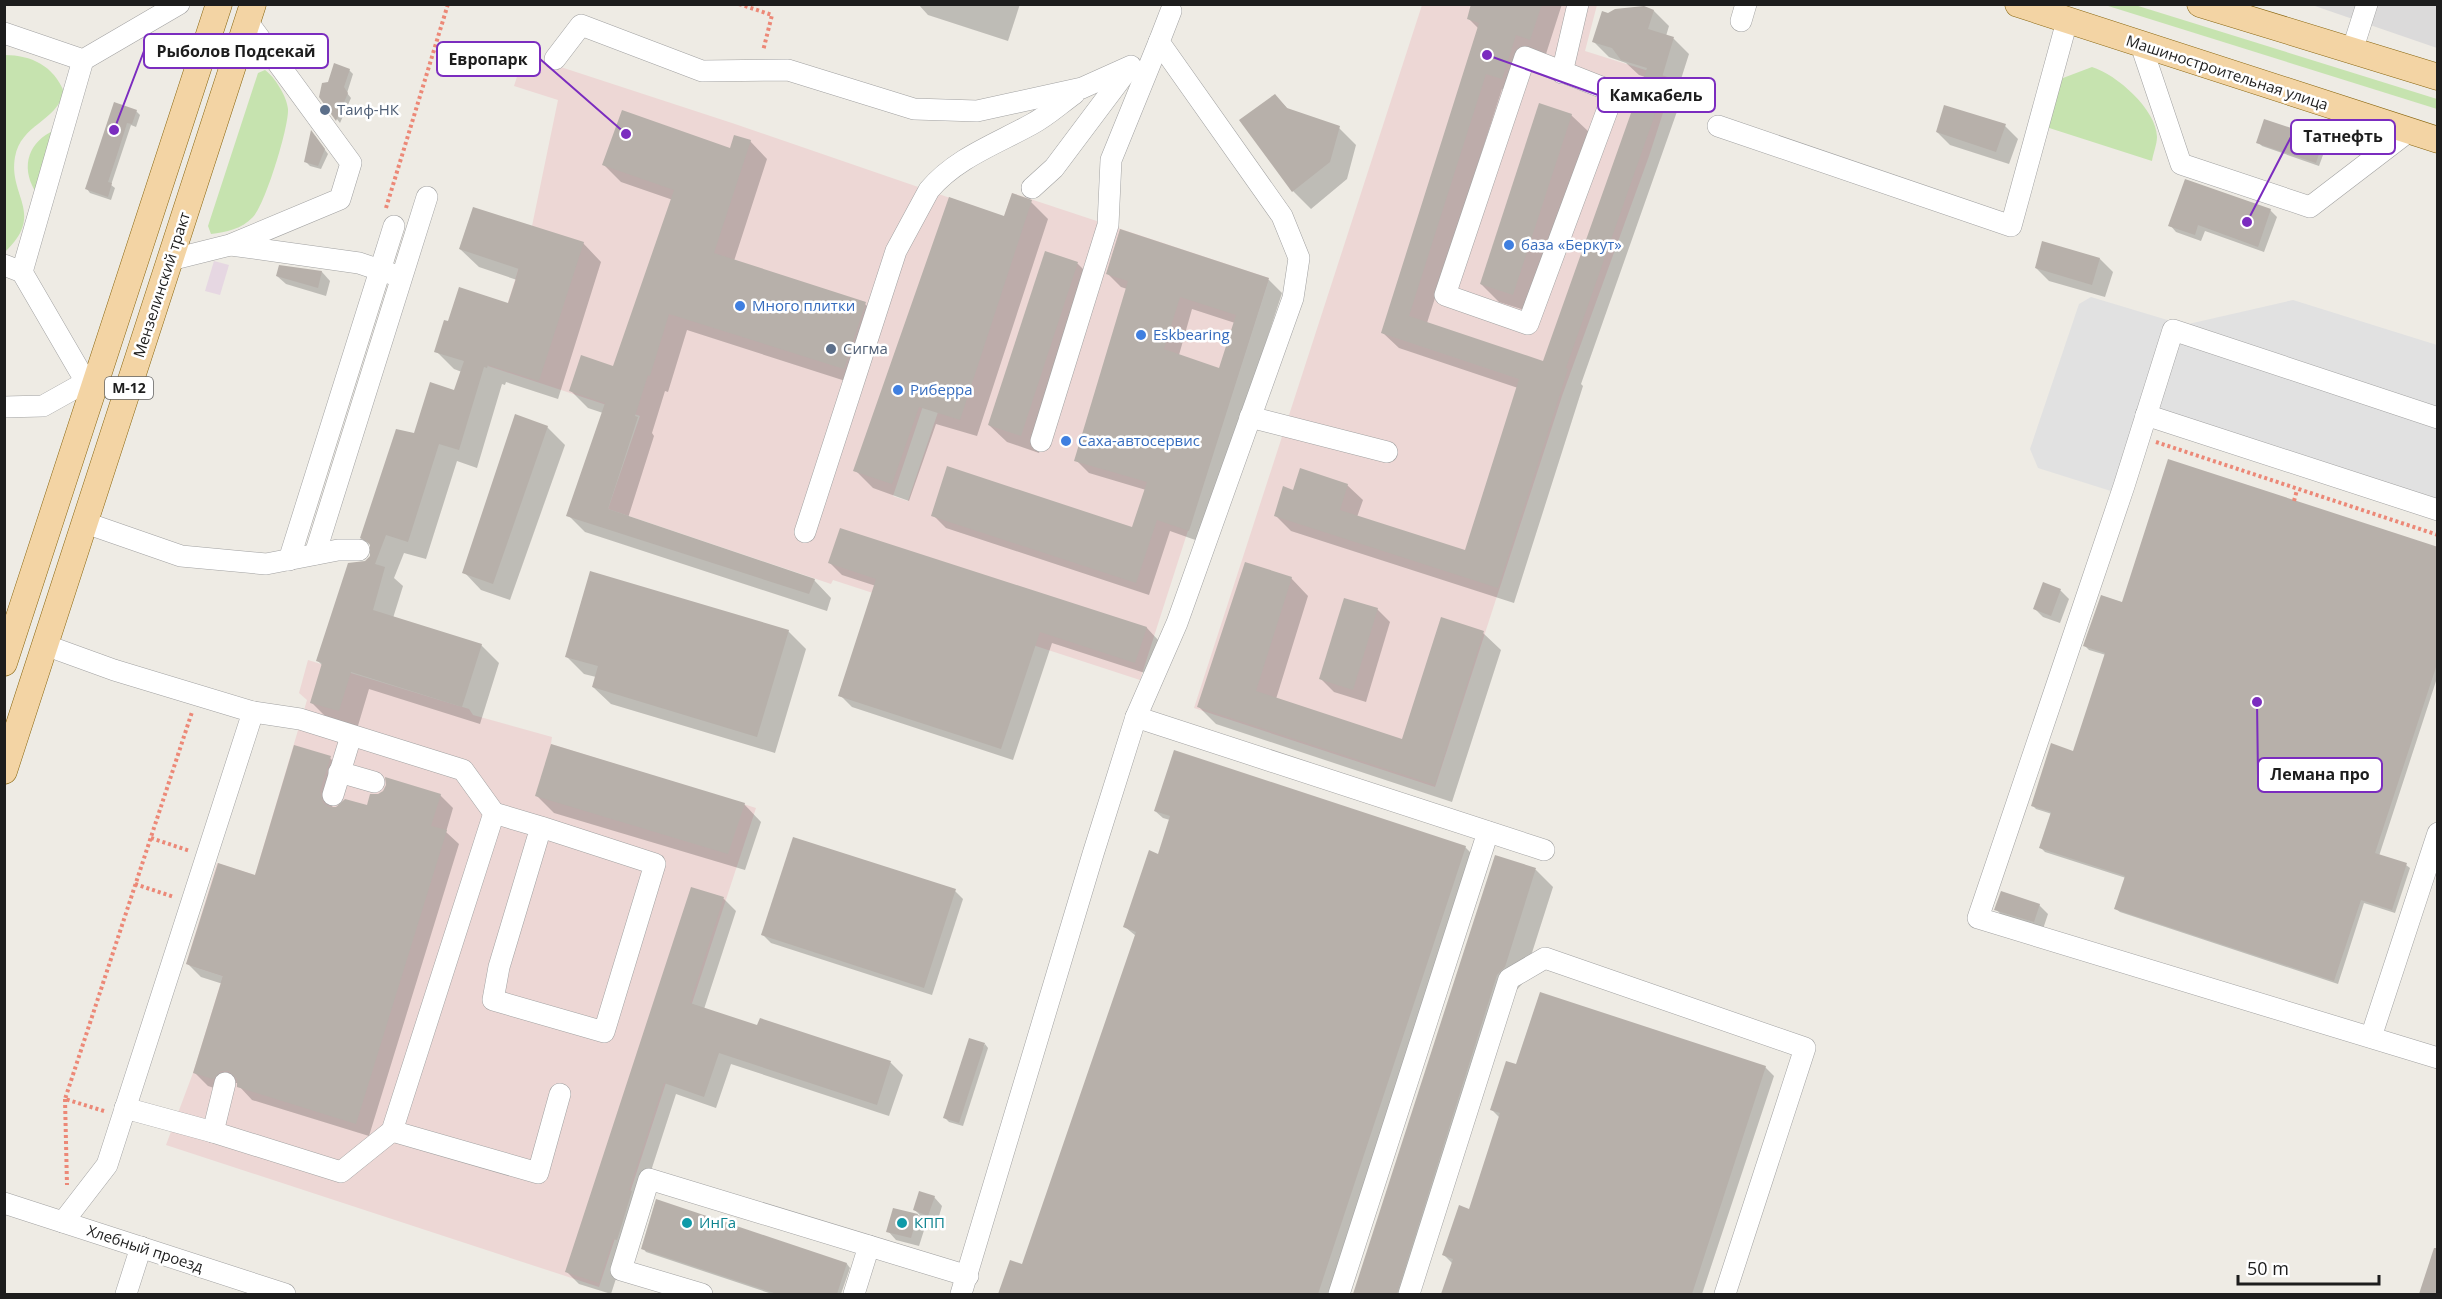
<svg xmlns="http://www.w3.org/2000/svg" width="2442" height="1299" viewBox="0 0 2442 1299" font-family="'Open Sans',sans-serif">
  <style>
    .residential { fill: #dbdada }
    .commercial { fill: #edd7d5 }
    .industrial { fill: #e6d7e2 }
    .grass { fill: #c6e3af }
    .parking { fill: #e1e1e1 }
    .shadow { fill: #0003; fill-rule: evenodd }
    .building { fill: #b7b0aa; fill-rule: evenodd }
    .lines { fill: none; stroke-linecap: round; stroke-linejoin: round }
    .minor-casing { stroke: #a1a1a1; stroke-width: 22 }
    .major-casing { stroke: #88650e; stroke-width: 27 }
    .path { stroke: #ec8877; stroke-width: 4; stroke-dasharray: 3 3; stroke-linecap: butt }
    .minor { stroke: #fff; stroke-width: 21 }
    .major { stroke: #f3d4a4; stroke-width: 26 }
    .service-dot { fill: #5c6f8a; stroke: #fff; stroke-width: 2 }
    .shop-dot { fill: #3f7fe0; stroke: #fff; stroke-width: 2 }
    .culture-dot { fill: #0f9aa8; stroke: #fff; stroke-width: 2 }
    .labels { text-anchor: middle; stroke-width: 5; stroke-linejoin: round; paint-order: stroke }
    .shield { fill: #fff; stroke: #616161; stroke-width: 1.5 }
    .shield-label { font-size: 14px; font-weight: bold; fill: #1d1d1d }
    .street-label { font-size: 15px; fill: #1d1d1d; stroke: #fff }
    .service-label { font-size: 15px; fill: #4e5e75; stroke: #fff; text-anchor: start }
    .shop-label { font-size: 15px; fill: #366cbe; stroke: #fff; text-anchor: start }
    .culture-label { font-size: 15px; fill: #0d838f; stroke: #fff; text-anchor: start }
    .leader { fill: none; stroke: #7b2cbf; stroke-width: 2 }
    .callout-dot { fill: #7b2cbf; stroke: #fff; stroke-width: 2 }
    .callout { fill: #fff; stroke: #7b2cbf; stroke-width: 2 }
    .callout-label { font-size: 16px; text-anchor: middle; font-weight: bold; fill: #1d1d1d }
  </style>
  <rect width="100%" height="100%" fill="#eeebe4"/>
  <path class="residential" d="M2312 5H2437V48Z"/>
  <g class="commercial">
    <path d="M1422 5H1597L1585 51 1674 79 1649 156 1562 396 1435 787 1194 708Z"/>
    <path d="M524 55 735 124 988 211 893 496 908 501 1012 193 1269 278 1140 680 833 580 831 584 608 509 640 416 488 366 532 226 558 100 514 86Z"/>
    <path d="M308 660 469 709 473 715 552 737 551 744 756 808 599 1287 166 1145 193 1073 223 976 186 964 217 863 255 875 307 700 299 693Z"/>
  </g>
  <path class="industrial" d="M214 261 229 265 220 295 205 291Z"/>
  <g class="grass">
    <path d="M2105 5H2135L2437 99V109Z"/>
    <path d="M5 55C31 55 54 66 64 92 56 122 21 124 15 157 8 196 46 214 5 252Z"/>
    <path d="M2092 67C2116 74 2157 110 2157 137 2157 144 2153 154 2152 161L2043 126 2058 83 2063 78Z"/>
    <path d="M265 70C275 77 287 97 288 109 289 127 265 205 253 217 242 229 226 232 211 234L208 226 258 73Z"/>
    <path d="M55 130 35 191C20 166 29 141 55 130Z"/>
  </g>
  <path class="parking" d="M2091 297 2184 325 2293 300 2437 345V504L2141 409 2114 492 2038 468 2030 449 2079 304Z"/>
  <g class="shadow">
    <path d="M918 4H1020L1008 41 928 15Z"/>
    <path d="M1473 4H1562L1546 54 1531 49 1517 94 1502 89 1427 323 1544 363 1645 77 1639 75 1626 63 1609 57 1594 42 1609 15 1654 11 1669 26 1666 36 1674 39 1689 54 1675 98 1680 103 1581 384 1583 386 1514 603 1291 531 1275 515 1294 491 1347 485 1363 500 1357 517 1466 552 1518 388 1399 348 1383 333 1479 29 1468 18Z"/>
    <path d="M349 70 353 74 347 93 351 98 340 123 320 97 329 84Z"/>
    <path d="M1275 96 1289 110 1339 128 1356 145 1347 179 1311 209 1293 191 1241 121Z"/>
    <path d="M115 104 136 111 140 115 136 127 131 125 111 185 115 188 111 200 90 193 87 189Z"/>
    <path d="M1571 115 1589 132 1531 312 1499 302 1481 284Z"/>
    <path d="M2005 126 2018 139 2009 164 1950 145 1937 132Z"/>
    <path d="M315 136 328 154 321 169 310 166 306 162Z"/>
    <path d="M2323 140 2327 144 2319 166 2262 146 2258 142Z"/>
    <path d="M750 141 767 159 734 261 865 304 882 321 861 386 687 330 668 392 665 391 652 433 654 436 628 518 814 580 831 598 827 611 585 532 568 515 603 413 588 408 571 391 614 368 673 200 621 182 604 165 731 150Z"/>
    <path d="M1031 202 1048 219 977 436 936 424 909 501 873 488 855 470 1005 218Z"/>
    <path d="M2270 210 2277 217 2264 252 2205 231 2201 241 2176 232 2170 225Z"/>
    <path d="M1121 231 1269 280 1282 293 1201 542 1170 531 1149 595 946 528 933 515 1133 529 1146 490 1089 473 1076 460 1127 289 1121 287 1108 274ZM1192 309 1235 323 1220 370 1179 355Z"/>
    <path d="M583 243 601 262 558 399 506 382 505 385 502 384 477 468 457 461 426 559 404 553 394 578 403 586 393 618 481 645 499 663 480 724 369 689 357 729 330 721 312 703 323 666 318 661 366 563 372 556V547L362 537 415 435 455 392 462 372 454 369 436 351 449 323 509 305 517 280 479 267 460 249Z"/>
    <path d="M1046 253 1078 264 1095 281 1039 453 1007 442 989 425Z"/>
    <path d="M2100 259 2113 272 2105 297 2049 281 2036 268Z"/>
    <path d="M322 272 330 281 326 296 286 284 277 276Z"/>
    <path d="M547 427 565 445 510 600 481 590 464 572Z"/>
    <path d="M841 530 1147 628 1159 641 1148 674 1052 643 1013 760 852 707 840 695 876 586 842 575 830 563Z"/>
    <path d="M2438 549V675L2379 856 2406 865 2410 868 2395 913 2364 903 2338 984 2120 912 2116 909 2126 878 2045 852 2041 848 2052 814 2036 809 2032 805 2074 752 2106 655 2089 650 2085 646 2123 604Z"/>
    <path d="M1291 578 1308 596 1276 699 1403 741 1483 633 1501 650 1452 802 1216 724 1199 707Z"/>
    <path d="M2044 584 2061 591 2069 599 2060 623 2043 617 2035 609Z"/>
    <path d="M1377 609 1390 622 1366 702 1334 692 1321 679Z"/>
    <path d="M788 631 806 649 775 753 611 704 593 687 596 677 584 674 566 656Z"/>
    <path d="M330 758 343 771 332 805 333 809 368 807 440 795 453 808 446 832 459 844 369 1136 252 1100 239 1086V1083H234L226 1092 208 1086 195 1073 223 984 201 977 188 964 255 877Z"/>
    <path d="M536 795 744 804 761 822 745 870 554 813Z"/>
    <path d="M1155 811 1465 847 1473 855 1328 1294H1000L1011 1262 1023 1266 1136 936 1125 927 1159 856 1170 820 1163 818Z"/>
    <path d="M1496 857 1536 870 1553 887 1522 984 1514 993 1418 1294H1354Z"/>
    <path d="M692 888 724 899 736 911 704 1009 758 1027 761 1020 891 1063 903 1075 889 1116 731 1064 716 1108 676 1094 611 1294 579 1284 567 1272Z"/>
    <path d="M955 891 963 899 932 995 771 943 763 935Z"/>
    <path d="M2039 905 2048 914 2043 929 2004 918 1996 909Z"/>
    <path d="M985 1044 988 1048 963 1126 949 1122 945 1118Z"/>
    <path d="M1517 1066 1765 1067 1774 1076 1702 1294H1443L1453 1264 1444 1255 1470 1210 1500 1118 1491 1109Z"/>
    <path d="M934 1197 942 1206 937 1223 920 1217 926 1224 919 1246 896 1240 888 1231 894 1209 921 1216 915 1210Z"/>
    <path d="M657 1201 847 1264 850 1268 841 1294H772L646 1252 643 1248Z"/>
  </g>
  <g class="building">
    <path d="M1471 4H1542L1530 40 1516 35 1502 79 1486 74 1409 316 1543 361 1647 68 1621 60 1612 48 1592 42 1602 11 1608 13 1615 9 1644 6 1654 10 1648 29 1674 37 1660 84 1665 86 1566 368 1568 369 1498 588 1274 516 1283 486 1293 490 1300 468 1348 484 1340 510 1465 550 1519 379 1381 333 1479 23 1467 19Z"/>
    <path d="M334 63 350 69 344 87 348 93 336 121 319 97 322 83 328 82Z"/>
    <path d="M1275 94 1287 108 1340 126 1330 162 1292 192 1239 120Z"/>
    <path d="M114 102 137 110 132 124 127 123 118 152 108 182 112 183 108 197 85 189Z"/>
    <path d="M1539 103 1572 114 1513 295 1480 284Z"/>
    <path d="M1944 105 2006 124 1996 152 1936 132Z"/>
    <path d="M622 110 730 148 734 135 751 140 714 253 866 302 844 369 669 314 650 376 648 375 635 416 638 417 608 509 815 579 809 594 566 516 605 403 569 391 581 355 613 366 674 190 602 165Z"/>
    <path d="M2264 119 2324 139 2316 163 2256 143Z"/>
    <path d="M311 130 325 149 318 166 304 162Z"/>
    <path d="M2185 179 2271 209 2258 247 2198 225 2195 235 2168 226Z"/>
    <path d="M1012 193 1032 200 960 420 919 407 892 484 853 471 949 197 1004 216Z"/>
    <path d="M473 207 584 242 539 381 488 365 487 368 484 367 459 450 439 444 408 542 386 535 375 564 385 567 373 610 482 644 462 707 351 672 339 711 310 703 322 663 316 661 348 563 365 561 370 556V544L360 538 396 429 414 433 430 382 454 390 464 361 434 352 444 320 448 321 459 287 508 303 519 269 459 249Z"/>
    <path d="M1120 229 1269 278 1189 531 1157 520 1136 583 931 516 947 466 1132 527 1147 482 1074 461 1128 281 1106 274ZM1180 297 1236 315 1219 368 1164 349Z"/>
    <path d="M2042 241 2100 258 2092 285 2035 268Z"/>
    <path d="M1045 251 1078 262 1021 436 988 425Z"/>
    <path d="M279 265 322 271 318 288 276 276Z"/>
    <path d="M515 414 548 426 493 584 462 573Z"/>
    <path d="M2168 459 2438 547V661L2375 853 2407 863 2392 910 2361 900 2334 981 2114 909 2125 876 2039 848 2051 812 2031 806 2051 743 2073 751 2105 653 2083 646 2101 595 2122 602Z"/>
    <path d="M840 528 1147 627 1135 663 1040 632 1001 749 838 696 876 579 828 563Z"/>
    <path d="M1245 562 1292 577 1256 691 1402 739 1441 617 1484 631 1435 785 1197 707Z"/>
    <path d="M590 571 789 630 757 737 592 687 598 666 565 657Z"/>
    <path d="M2043 582 2061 589 2051 616 2033 609Z"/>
    <path d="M1344 598 1378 608 1353 690 1319 679Z"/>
    <path d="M551 744 745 803 728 854 535 796Z"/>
    <path d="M294 745 331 756 320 791 323 803 329 807H336L345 799 367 805 370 794H378L383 791 386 785 385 777 441 794 431 826 447 830 356 1124 237 1087V1079L229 1071H221L213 1079 193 1073 223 976 186 964 218 863 255 875Z"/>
    <path d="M1174 750 1466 846 1318 1294H998L1010 1260 1022 1264 1136 932 1123 927 1149 850 1158 854 1170 816 1154 811Z"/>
    <path d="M793 837 956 889 924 988 761 935Z"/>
    <path d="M1495 855 1536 868 1505 967 1497 975 1397 1294H1353Z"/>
    <path d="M691 887 724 897 690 1003 757 1025 760 1018 891 1061 877 1105 719 1053 704 1097 664 1083 629 1190 632 1191 617 1240 613 1239 599 1283 565 1272Z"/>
    <path d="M2001 891 2040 904 2034 922 1994 910Z"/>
    <path d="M1540 992 1766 1066 1692 1294H1441L1453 1259 1442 1255 1459 1205 1469 1209 1500 1113 1490 1110 1506 1061 1516 1064Z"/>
    <path d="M969 1038 985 1043 959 1123 943 1118Z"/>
    <path d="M919 1191 935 1196 928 1216 913 1210Z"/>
    <path d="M656 1199 847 1263 837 1294H777L641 1249Z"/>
    <path d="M893 1208 918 1214 911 1238 886 1232Z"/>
    <path d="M2434 1248H2438V1294H2419Z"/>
  </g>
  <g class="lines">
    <g class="minor-casing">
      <g id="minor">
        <path d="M1741 21 1746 4"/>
        <path d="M4 33 83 60 179 4"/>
        <path d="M2141 45 2181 164 2310 207 2408 132"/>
        <path d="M2352 51 2367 4"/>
        <path d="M1525 57 1614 92 1528 324 1445 295Z"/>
        <path d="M555 59 581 25 702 71 788 70 914 109 977 111 1082 88 1131 66"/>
        <path d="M1562 73 1578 4"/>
        <path d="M1718 126 2011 226 2067 21"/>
        <path d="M1032 188 1054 168 1129 68"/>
        <path d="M231 245 359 263 392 274"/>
        <path d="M170 260 230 245 340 199 351 163 247 21"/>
        <path d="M4 265 22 272 86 382 91 398"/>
        <path d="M22 272 83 60"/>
        <path d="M4 407 43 406 86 382 97 373"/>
        <path d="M2146 415 2438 510"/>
        <path d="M1250 417 1387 452"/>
        <path d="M2438 418 2173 330 2124 486 1978 918 2438 1058"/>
        <path d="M1041 441 1108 225 1111 160 1159 42"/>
        <path d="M86 523 181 556 266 564 338 550H359"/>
        <path d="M805 532 896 251 929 190C956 158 996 144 1032 124 1047 116 1060 104 1074 94"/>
        <path d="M315 554 427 197"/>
        <path d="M289 560 394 226"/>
        <path d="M45 645 114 670 253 712 107 1165 63 1222"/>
        <path d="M1136 717 1544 850"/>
        <path d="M339 772 374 782"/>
        <path d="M333 795 351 736"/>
        <path d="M494 813 541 827 655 864 604 1032 493 1000 499 967 541 827"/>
        <path d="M2371 1037 2438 833"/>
        <path d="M125 1108 213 1132 341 1172 392 1131 494 813 463 770 300 719 253 712"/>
        <path d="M392 1131 538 1173 560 1094"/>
        <path d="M213 1132 225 1083"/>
        <path d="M4 1203 285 1294"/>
        <path d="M126 1294 141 1247"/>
        <path d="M702 1294 621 1270 649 1179 968 1276"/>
        <path d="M854 1294 869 1246"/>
        <path d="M961 1294 1093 854 1136 717 1177 623 1293 298 1299 258 1282 216 1159 42 1171 11"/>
        <path d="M1339 1294 1488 832"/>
        <path d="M1409 1294 1509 979 1545 958 1805 1048 1725 1294"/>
      </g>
    </g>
    <g class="major-casing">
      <g id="major">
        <path d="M2018 4 2438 140"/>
        <path d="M2200 4 2438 77"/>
        <path d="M4 663 219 4"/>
        <path d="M4 771 253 4"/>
      </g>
    </g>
    <g class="path">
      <path d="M739 4 772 15 763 51"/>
      <path d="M386 208 448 4"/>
      <path d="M2156 442 2438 535"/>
      <path d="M2294 501 2297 490"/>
      <path d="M151 838 190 851"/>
      <path d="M135 884 174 897"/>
      <path d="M65 1099 67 1185"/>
      <path d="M104 1111 65 1099 192 712"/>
    </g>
    <use href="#minor" class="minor"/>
    <use href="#major" class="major"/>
  </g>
  <g class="service-dot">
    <circle cx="325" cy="110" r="6"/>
    <circle cx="831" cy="349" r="6"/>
  </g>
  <g class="shop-dot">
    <circle cx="1509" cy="245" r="6"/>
    <circle cx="740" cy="306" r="6"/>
    <circle cx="1141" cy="335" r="6"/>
    <circle cx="898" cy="390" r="6"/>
    <circle cx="1066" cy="441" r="6"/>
  </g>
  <g class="culture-dot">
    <circle cx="687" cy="1223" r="6"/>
    <circle cx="902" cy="1223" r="6"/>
  </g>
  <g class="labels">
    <rect class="shield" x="105" y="377" width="48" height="22" rx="4.5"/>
    <g class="shield-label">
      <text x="129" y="393">М-12</text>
    </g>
    <g class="street-label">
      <text transform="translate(2227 73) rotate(18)" y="5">Машиностроительная улица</text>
      <text transform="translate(162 285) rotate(-72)" y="5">Мензелинский тракт</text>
      <text transform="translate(145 1249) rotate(18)" y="5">Хлебный проезд</text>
    </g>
    <g class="service-label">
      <text x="337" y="115">Таиф-НК</text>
      <text x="843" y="354">Сигма</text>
    </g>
    <g class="shop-label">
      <text x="1521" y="250">база «Беркут»</text>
      <text x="752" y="311">Много плитки</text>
      <text x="1153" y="340">Eskbearing</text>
      <text x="910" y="395">Риберра</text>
      <text x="1078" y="446">Саха-автосервис</text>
    </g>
    <g class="culture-label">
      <text x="699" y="1228">ИнГа</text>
      <text x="914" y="1228">КПП</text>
    </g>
  </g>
  <path class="leader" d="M114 130L144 51M626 134L540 59M1487 55L1598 95M2247 222L2291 137M2257 702L2258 775"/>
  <g class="callout-dot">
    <circle cx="114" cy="130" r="6"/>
    <circle cx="626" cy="134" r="6"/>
    <circle cx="1487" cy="55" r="6"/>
    <circle cx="2247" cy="222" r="6"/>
    <circle cx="2257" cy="702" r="6"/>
  </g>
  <g class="callout">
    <rect x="144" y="34" width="184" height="34" rx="6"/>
    <rect x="437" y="42" width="103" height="34" rx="6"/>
    <rect x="1598" y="78" width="117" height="34" rx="6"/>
    <rect x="2291" y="120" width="104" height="34" rx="6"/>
    <rect x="2258" y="758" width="124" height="34" rx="6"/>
  </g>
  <g class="callout-label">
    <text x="236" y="57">Рыболов Подсекай</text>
    <text x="488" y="65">Европарк</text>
    <text x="1656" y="101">Камкабель</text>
    <text x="2343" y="142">Татнефть</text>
    <text x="2320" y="780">Лемана про</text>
  </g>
  <rect width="2442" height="1299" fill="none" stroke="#1d1d1d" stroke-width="12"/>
  <path d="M2238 1275v9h141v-9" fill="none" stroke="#1d1d1d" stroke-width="3"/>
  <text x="2247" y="1275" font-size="18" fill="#1d1d1d" stroke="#ffffff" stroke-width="4.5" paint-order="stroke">50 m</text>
</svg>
